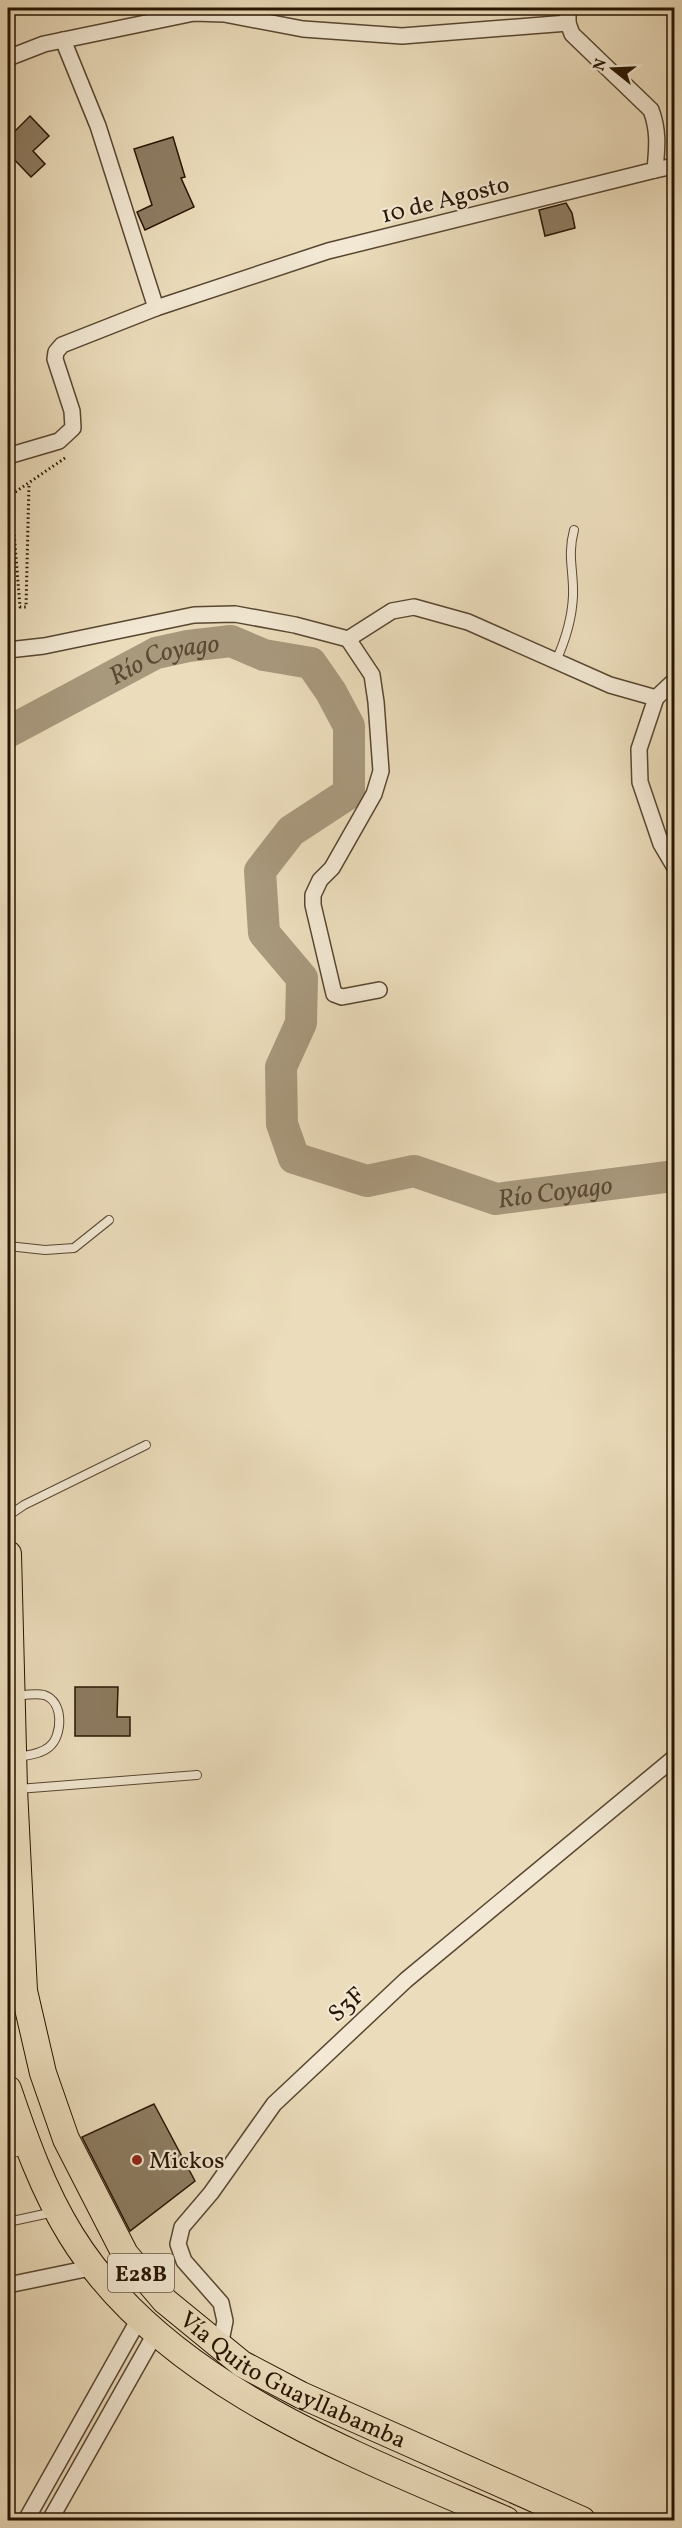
<svg xmlns="http://www.w3.org/2000/svg" width="682" height="2528" viewBox="0 0 682 2528" font-family="Vollkorn,serif">
  <style>
    .lines { fill: none; stroke-linecap: round; stroke-linejoin: round }
    .river { stroke: #a8987c; stroke-width: 32 }
    .building { fill: #8d7c62; stroke: #271402; stroke-width: 1.5 }
    .service-casing { stroke: #584630; stroke-width: 10 }
    .minor-casing { stroke: #584630; stroke-width: 18 }
    .trunk-casing { stroke: #271402; stroke-width: 28 }
    .path { stroke: #271402; stroke-width: 3; stroke-dasharray: 1.5 3; stroke-linecap: butt }
    .service { stroke: #f2e8d3; stroke-width: 8 }
    .minor { stroke: #f2e8d3; stroke-width: 15 }
    .trunk { stroke: #ebdcbb; stroke-width: 26 }
    .poi-dot { fill: #8f2418; stroke: #f2e8d3; stroke-width: 2 }
    .labels { text-anchor: middle; stroke-width: 4.5; stroke-linejoin: round; paint-order: stroke }
    .shield { fill: #f2e8d3; stroke: #645441; stroke-width: 1.5 }
    .shield-label { font-size: 22px; font-weight: bold; fill: #271402 }
    .street-label { font-size: 24px; fill: #271402; stroke: #f2e8d3 }
    .poi-label { font-size: 24px; fill: #271402; stroke: #f2e8d3; text-anchor: start }
    .water-label { font-size: 26px; font-style: italic; fill: #5b4933; stroke: #f2e8d3 }
  </style>
  <rect width="100%" height="100%" fill="#ebdcbb"/>
  <filter id="stains"><feTurbulence type="fractalNoise" baseFrequency=".00333" numOctaves="4"/><feColorMatrix values="0 0 0 0 .2 0 0 0 0 .09 0 0 0 0 .02 0 0 0 .5 -.17"/></filter>
  <radialGradient id="worn" r=".72"><stop offset=".6" stop-color="#630" stop-opacity="0"/><stop offset="1" stop-color="#630" stop-opacity=".3"/></radialGradient>
  <g class="lines">
    <path class="river" id="s1" d="M8 732 156 653 188 646 231 641 264 655 311 663 331 692 349 726V793L291 831 260 871 264 933 302 978 301 1023 281 1067 282 1124 294 1158 367 1181 414 1171 496 1199 674 1176"/>
  </g>
  <g class="building">
    <path d="M30 116 49 136 33 151 45 164 31 177 8 153V138Z"/>
    <path d="M173 137 185 177 181 178 194 207 145 230 137 212 152 205 134 149Z"/>
    <path d="M566 203 572 213 575 228 545 236 539 210Z"/>
    <path d="M75 1687H118L117 1717H130V1736H75Z"/>
    <path d="M154 2104 195 2181 130 2231 82 2137Z"/>
  </g>
  <g class="lines">
    <g class="service-casing">
      <g id="service">
        <path d="M556 661C565 641 572 619 573 596 574 571 567 556 574 530"/>
        <path d="M8 1246 45 1250 74 1248 109 1220"/>
        <path d="M8 1516 24 1505 146 1445"/>
        <path d="M15 1696C24 1695 36 1693 44 1695 64 1701 63 1736 49 1747 41 1754 28 1755 18 1757"/>
        <path d="M18 1789 197 1775"/>
        <path d="M8 2154 24 2150"/>
        <path d="M8 2222 54 2212"/>
      </g>
    </g>
    <g class="minor-casing">
      <g id="minor">
        <path d="M63 40 98 126 156 308"/>
        <path d="M8 58 44 44 194 13 224 14 303 29 402 36 568 23"/>
        <path d="M655 170 674 166"/>
        <path d="M8 456 59 441 73 428 72 411 55 359 56 352 62 345 156 308 328 251 655 170C657 148 659 131 651 110L572 34 568 23V8"/>
        <path d="M348 639 372 675 376 702 381 771 374 794 332 868 320 880 313 895V905L334 994 342 997 379 990"/>
        <path d="M8 650 44 646 194 615 235 614 295 625 348 639 392 611 414 607 468 622 610 685 656 698"/>
        <path d="M674 681 656 698 639 749 640 782 661 844 674 866"/>
        <path d="M8 2285 95 2267"/>
        <path d="M220 2346 225 2321 221 2303 184 2261 178 2244 182 2227 211 2193 274 2104 406 1980 674 1758"/>
        <path d="M26 2520 139 2319"/>
        <path d="M50 2520 155 2334"/>
      </g>
    </g>
    <g class="trunk-casing">
      <g id="trunk">
        <path id="s2" d="M8 1554 14 1789 24 1991 43 2073 66 2139 125 2254 165 2301 242 2364 301 2395 582 2520"/>
        <path d="M8 2089C25 2139 43 2190 71 2235 162 2383 353 2454 506 2520"/>
      </g>
    </g>
    <g class="path">
      <path d="M8 497 65 458"/>
      <path d="M8 533 14 532 20 607H26L29 483"/>
    </g>
    <use href="#service" class="service"/>
    <use href="#minor" class="minor"/>
    <use href="#trunk" class="trunk"/>
  </g>
  <circle class="poi-dot" cx="137" cy="2160" r="6"/>
  <g class="labels">
    <rect class="shield" x="108" y="2254" width="66" height="38" rx="4.5"/>
    <g class="shield-label">
      <text x="141" y="2281">E28B</text>
    </g>
    <g class="street-label">
      <text transform="translate(445 199) rotate(-14)" y="8">10 de Agosto</text>
      <text transform="translate(346 2004) rotate(-42)" y="8">S3F</text>
      <text dy="8" stroke="none"><textPath href="#s2" startOffset="934">Vía Quito Guayllabamba</textPath></text>
    </g>
    <g class="poi-label">
      <text x="149" y="2168">Mickos</text>
    </g>
    <g class="water-label">
      <text dy="9" stroke="none"><textPath href="#s1" startOffset="174">Río Coyago</textPath></text>
      <text dy="9" stroke="none"><textPath href="#s1" startOffset="1166">Río Coyago</textPath></text>
    </g>
  </g>
  <rect width="682" height="2528" fill="none" stroke="#ebdcbb" stroke-width="30"/>
  <rect x="9" y="9" width="664" height="2510" fill="none" stroke="#271402" stroke-width="3"/>
  <rect x="15" y="15" width="652" height="2498" fill="none" stroke="#271402" stroke-width="1.5"/>
  <g transform="translate(613 69) rotate(288)" stroke="#f2e8d3" stroke-width="4.5" paint-order="stroke">
  <path d="M0-4.5L10 22L0 15L-10 22Z" fill="#271402"/>
  <text y="-9" font-size="16" font-weight="bold" text-anchor="middle" fill="#271402">N</text>
  </g>
  <rect width="100%" height="100%" filter="url(#stains)"/>
  <rect width="100%" height="100%" fill="url(#worn)"/>
</svg>
